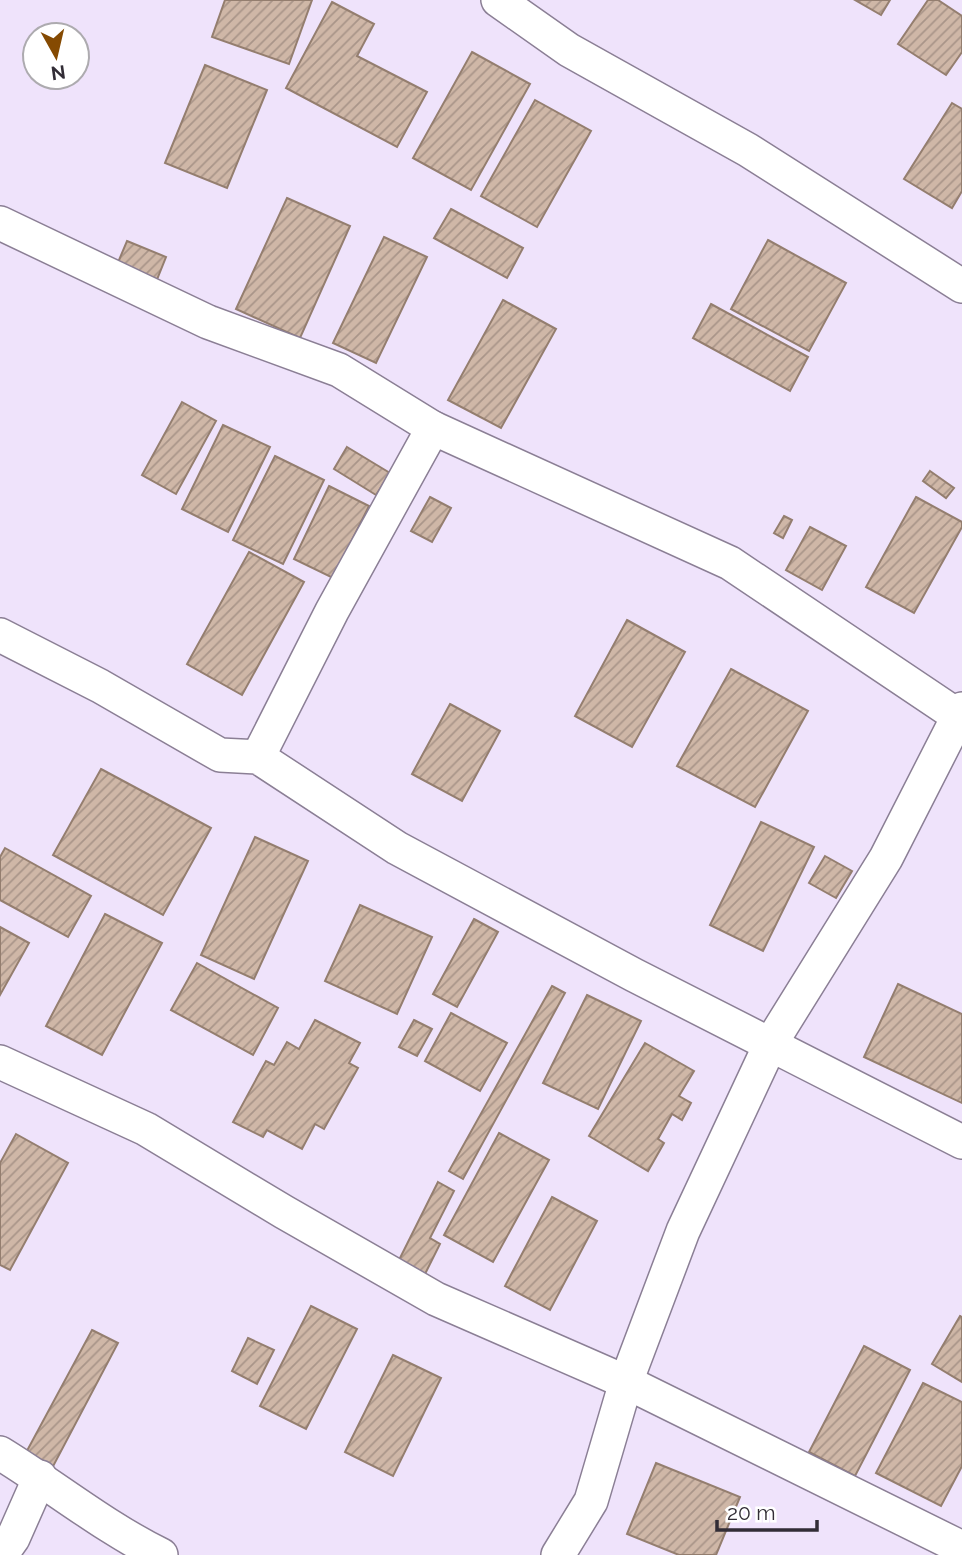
<svg xmlns="http://www.w3.org/2000/svg" width="962" height="1555" viewBox="0 0 962 1555" font-family="Raleway,sans-serif">
  <style>
    .building { fill: url(#building-hatch); stroke: #947e6f; stroke-width: 2 }
    .lines { fill: none; stroke-linecap: round; stroke-linejoin: round }
    .minor-casing { stroke: #8b7f95; stroke-width: 36 }
    .minor { stroke: #fff; stroke-width: 33 }
  </style>
  <defs>
    <pattern id="building-hatch" width="6" height="6" patternUnits="userSpaceOnUse" patternTransform="scale(1.75)"><rect width="6" height="6" fill="#cfb7a7"/><path d="M-1 1l2-2M0 6l6-6M5 7l2-2" fill="none" stroke="#a99589"/></pattern>
  </defs>
  <rect width="100%" height="100%" fill="#efe3fb"/>
  <g class="building">
    <path d="M225 0H312L289 64 212 37Z"/>
    <path d="M855 0H890L881 15Z"/>
    <path d="M928 0H938L962 16V52L946 75 898 44Z"/>
    <path d="M332 2 374 24 357 56 427 92 397 147 286 88Z"/>
    <path d="M472 52 530 84 471 190 413 158Z"/>
    <path d="M205 65 267 90 227 188 165 163Z"/>
    <path d="M535 100 591 131 537 227 481 196Z"/>
    <path d="M952 103 962 109V191L952 208 904 179Z"/>
    <path d="M287 198 350 226 300 338 236 309Z"/>
    <path d="M451 209 523 248 507 278 434 238Z"/>
    <path d="M384 237 427 257 376 363 333 343Z"/>
    <path d="M768 240 846 283 809 351 731 309Z"/>
    <path d="M127 241 166 257 154 287 114 272Z"/>
    <path d="M503 300 556 329 501 428 448 400Z"/>
    <path d="M711 304 808 357 790 391 693 338Z"/>
    <path d="M182 402 216 421 176 494 142 475Z"/>
    <path d="M223 425 270 447 228 532 182 509Z"/>
    <path d="M347 447 390 473 376 495 334 469Z"/>
    <path d="M275 456 324 480 283 564 233 540Z"/>
    <path d="M930 471 954 488 946 498 923 481Z"/>
    <path d="M329 486 369 506 333 578 294 559Z"/>
    <path d="M430 497 451 508 432 542 411 531Z"/>
    <path d="M916 497 962 522V527L914 613 866 587Z"/>
    <path d="M784 516 792 520 783 538 774 533Z"/>
    <path d="M810 527 846 546 822 590 786 570Z"/>
    <path d="M249 552 304 582 242 695 187 664Z"/>
    <path d="M627 620 685 652 632 747 575 716Z"/>
    <path d="M731 669 808 711 755 807 677 766Z"/>
    <path d="M450 704 500 731 462 801 412 774Z"/>
    <path d="M101 769 211 828 163 915 53 855Z"/>
    <path d="M761 822 814 847 763 951 710 925Z"/>
    <path d="M255 837 308 861 254 979 201 955Z"/>
    <path d="M5 848 91 896 68 937 0 900V857Z"/>
    <path d="M825 856 852 871 836 898 809 883Z"/>
    <path d="M360 905 432 937 397 1014 325 981Z"/>
    <path d="M105 914 162 943 102 1055 46 1026Z"/>
    <path d="M474 919 498 932 457 1007 433 994Z"/>
    <path d="M0 927 29 943 0 995Z"/>
    <path d="M197 963 278 1008 253 1055 171 1010Z"/>
    <path d="M898 984 962 1014V1103L864 1057Z"/>
    <path d="M552 986 565 993 463 1179 449 1171Z"/>
    <path d="M587 995 641 1021 598 1109 543 1083Z"/>
    <path d="M451 1013 507 1043 480 1091 425 1061Z"/>
    <path d="M315 1020 360 1043 349 1063 358 1068 324 1129 315 1124 302 1149 267 1130 263 1137 233 1122 266 1061 274 1065 287 1042 299 1049Z"/>
    <path d="M414 1020 432 1029 417 1056 399 1047Z"/>
    <path d="M645 1043 694 1071 679 1096 691 1103 682 1120 672 1114 658 1139 664 1143 648 1171 589 1136Z"/>
    <path d="M499 1133 549 1160 493 1262 444 1235Z"/>
    <path d="M16 1134 68 1163 10 1270 0 1265V1163Z"/>
    <path d="M438 1182 454 1191 430 1238 440 1244 424 1276 397 1264Z"/>
    <path d="M552 1197 597 1221 550 1310 505 1286Z"/>
    <path d="M311 1306 357 1329 306 1429 260 1406Z"/>
    <path d="M960 1316 962 1317V1382L932 1364Z"/>
    <path d="M92 1330 118 1343 49 1474 22 1460Z"/>
    <path d="M248 1338 274 1350 257 1384 232 1371Z"/>
    <path d="M864 1346 910 1370 855 1476 809 1452Z"/>
    <path d="M393 1355 441 1378 393 1476 345 1452Z"/>
    <path d="M923 1383 962 1402V1466L941 1506 876 1473Z"/>
    <path d="M656 1463 740 1497 716 1555H679L627 1534Z"/>
  </g>
  <g class="lines">
    <g class="minor-casing">
      <g id="minor">
        <path d="M498 0 569 50 748 150 962 286"/>
        <path d="M0 223 208 322 339 370 433 428 730 563 958 716"/>
        <path d="M0 635 100 686 220 755 258 757 397 848 634 975 962 1142"/>
        <path d="M258 757 332 611 433 428"/>
        <path d="M0 1062 146 1129 284 1212 436 1299 626 1382 962 1548"/>
        <path d="M0 1453C54 1486 104 1527 161 1555"/>
        <path d="M1 1555 13 1538 40 1477"/>
        <path d="M558 1555 591 1501 626 1382 683 1231 771 1043 886 858 962 709"/>
      </g>
    </g>
    <use href="#minor" class="minor"/>
  </g>
  <g transform="translate(56 56) rotate(172)"><circle r="33" fill="#ffffff" stroke="#adabaf" stroke-width="2"/>
  <path d="M0-5L12 26L0 18L-12 26Z" fill="#854a02"/>
  <text y="-10" font-size="19" font-weight="bold" text-anchor="middle" fill="#322d36">N</text>
  </g>
  <path d="M717 1520v10h100v-10" fill="none" stroke="#322d36" stroke-width="3.5"/>
  <text x="727" y="1520" font-size="21" fill="#322d36" stroke="#ffffff" stroke-width="5" paint-order="stroke">20 m</text>
</svg>
